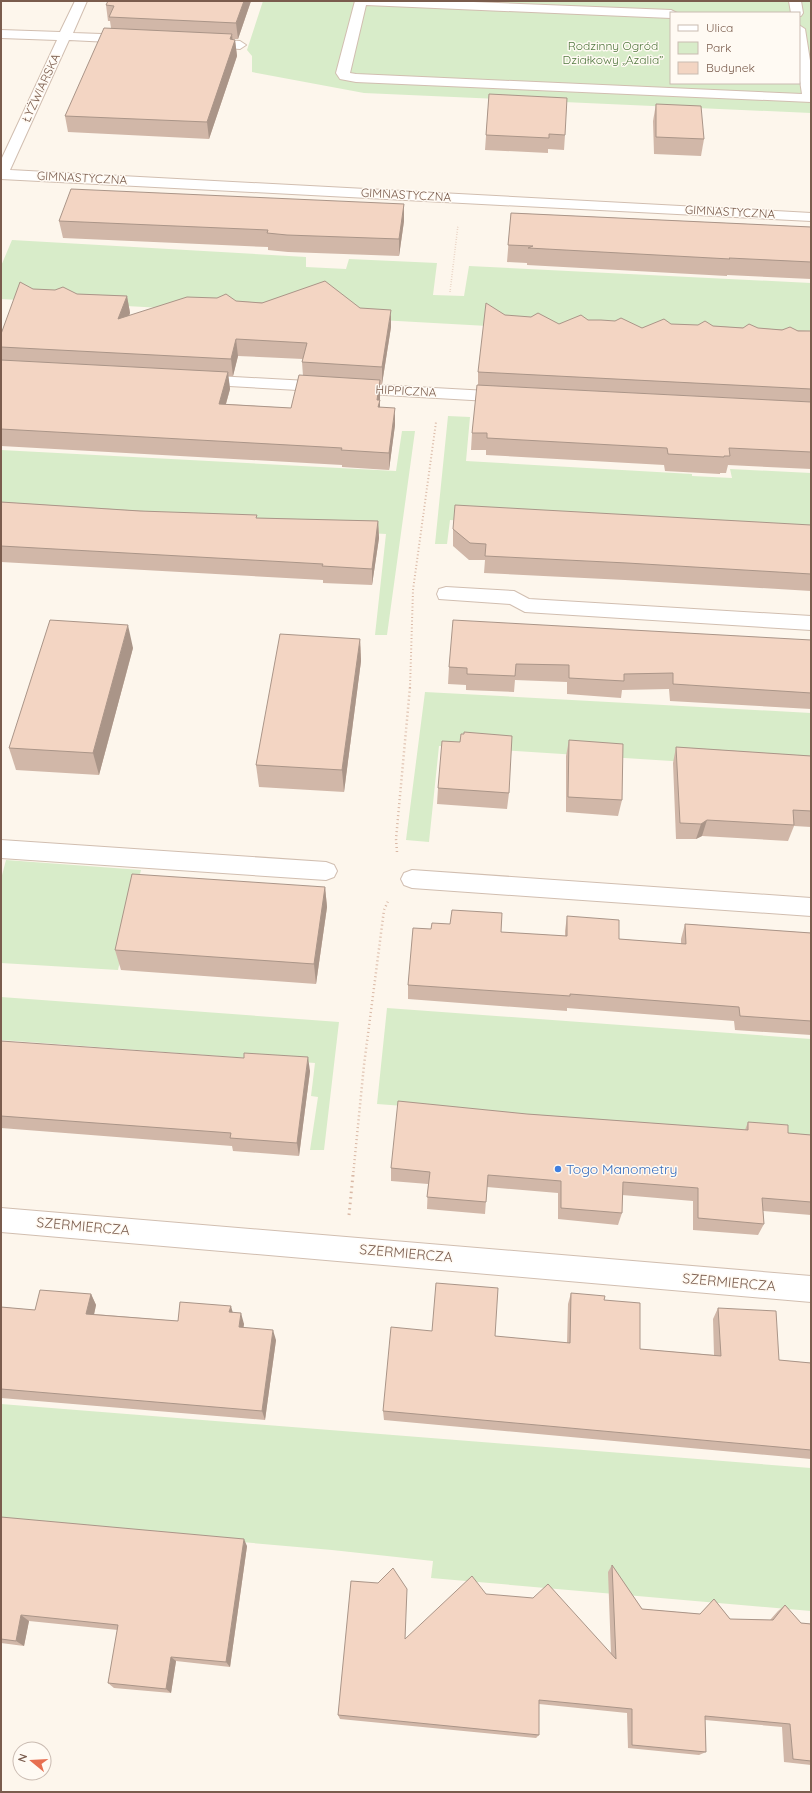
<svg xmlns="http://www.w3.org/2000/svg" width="812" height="1793" viewBox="0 0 812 1793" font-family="Quicksand,sans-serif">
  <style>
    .green { fill: #d8ecc9; fill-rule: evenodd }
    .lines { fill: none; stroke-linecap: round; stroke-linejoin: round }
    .minor-casing { stroke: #d1beb0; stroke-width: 2 }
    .path-far3 { stroke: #d9b8a5; stroke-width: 1.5; stroke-dasharray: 0.5 2; stroke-linecap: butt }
    .path-far2 { stroke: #d9b8a5; stroke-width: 2; stroke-dasharray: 1 2.5; stroke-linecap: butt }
    .path-far1 { stroke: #d9b8a5; stroke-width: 2.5; stroke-dasharray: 1 3; stroke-linecap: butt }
    .path { stroke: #d9b8a5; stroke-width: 3; stroke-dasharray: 1.5 4; stroke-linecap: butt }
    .minor { fill: #fff; fill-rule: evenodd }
    .wall { fill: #d1b7a8; fill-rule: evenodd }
    .shaded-wall { fill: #aa9588 }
    .building { fill: #f3d5c3; stroke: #aa9588 }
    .shop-dot { fill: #3f7fe0; stroke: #fffaf3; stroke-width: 1.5 }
    .labels { text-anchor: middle; stroke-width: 3; stroke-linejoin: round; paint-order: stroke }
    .far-park-label { font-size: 12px; fill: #537a41; stroke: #fffaf3 }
    .far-street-label { font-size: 12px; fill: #7a5c4d; stroke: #fffaf3 }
    .shop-label { font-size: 14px; fill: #366cbe; stroke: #fffaf3; text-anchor: start }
    .street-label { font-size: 14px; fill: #7a5c4d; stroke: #fffaf3 }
  </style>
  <rect width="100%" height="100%" fill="#fdf6ec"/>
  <g class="green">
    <path d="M263 1H811V113L364 93 252 72V56L247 50ZM671 13H799V83H671Z"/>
    <path d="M12 240 306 257V267L346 269 349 259 437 263 433 295 464 296 469 266 811 283V344L1 299V266Z"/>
    <path d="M448 416 470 417 466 461 692 474V476L732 478 730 469 811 473V540L450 520 447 544H435Z"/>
    <path d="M402 431H415L387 635H375L386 534 1 513V450L396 471Z"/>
    <path d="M425 692 811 713V770L439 746 429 842 406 840Z"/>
    <path d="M6 860 141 870 118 970 1 963V879Z"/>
    <path d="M1 997 339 1022 324 1150H310L318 1097 311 1096 315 1063 1 1040Z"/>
    <path d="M387 1008 811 1039V1137L377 1104Z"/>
    <path d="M1 1404 811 1468V1611L431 1578 433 1561 332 1550 1 1521Z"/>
  </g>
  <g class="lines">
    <g class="minor-casing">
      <g id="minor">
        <path d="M75 1H87L73 33 130 35 136 39 130 43 69 40 10 170 811 213V221L1 179V160L57 40 1 38V30L60 32Z"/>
        <path d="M355 1H449L671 10 677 13H671V18L366 5 350 73 356 74 802 94 799 74V25L805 29 811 67V102L356 82 340 79 336 73Z"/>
        <path d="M789 1H801L803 13 801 16H799V13H791Z"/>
        <path d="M206 39 240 41 246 45 240 49 201 46 200 43Z"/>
        <path d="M199 375 506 392 512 393 514 397 512 401 506 402 193 384 191 380 193 376Z"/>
        <path d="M446 587 514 591 529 599 811 616V630L525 612 510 604 439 599 437 594 439 589Z"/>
        <path d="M1 840 326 862 334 865 337 871 334 877 326 880 1 858Z"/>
        <path d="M412 870 811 898V916L412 888 404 885 401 879 404 873Z"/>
        <path d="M1 1208 811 1276V1302L1 1232Z"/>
      </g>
    </g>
    <path class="path-far3" d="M450 292 458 225"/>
    <path class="path-far2" d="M410 688 413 590 436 422"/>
    <g class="path-far1">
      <path d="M397 852 396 839 410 687"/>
      <path d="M353 1176 364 1065 384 910 389 899"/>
    </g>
    <path class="path" d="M349 1215 353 1175"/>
    <use href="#minor" class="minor"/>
  </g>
  <g class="wall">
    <path d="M251 1 238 39H233L235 40 237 56 209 139 68 132 65 116 111 28 110 21H108L106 5Z"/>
    <path d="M489 94 565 135 564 150 548 149V153L485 150Z"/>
    <path d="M656 104 704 139 701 156 654 154 653 121Z"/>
    <path d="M404 204V221L399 256 288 252 268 250V247L63 238 59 221Z"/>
    <path d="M511 213 811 227V279L727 275V276L527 265V263L507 262Z"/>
    <path d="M33 289 77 294 127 296 130 313 129 316 236 301 360 308 391 327 382 384H380V407L395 425 389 470 342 467V465L1 446V334ZM238 356 303 359 302 362 303 376 291 408 226 404 230 389 228 376H233Z"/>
    <path d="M505 315 559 324 588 320 642 328 671 324 811 331V469L728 465 726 473H720V474L665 471 664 465 486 455V450H471L472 433 478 385V372Z"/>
    <path d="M1 502 257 518 378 521 379 538 372 585 323 583V580L1 562Z"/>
    <path d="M811 525V591L625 580 484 573 485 560H469L453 546V529Z"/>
    <path d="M360 639 361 661 344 792 259 787 256 765Z"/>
    <path d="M811 640V709L670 701 669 689 622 690 621 698 567 694V682L515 680 514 692 466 690V685L448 684 449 667Z"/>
    <path d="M133 648 99 775 16 770 9 748Z"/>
    <path d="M569 740 622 800 618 816 566 812V756Z"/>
    <path d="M460 742 509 793 507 809 437 804 438 788Z"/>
    <path d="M676 747 811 756V827L794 826 788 841 702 836 696 839H676L673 763Z"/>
    <path d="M325 887 327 907 316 984 121 970 115 950Z"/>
    <path d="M567 916 619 939 681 944V939L685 924 811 933V1035L735 1030 734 1021 567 1008V1011L408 999V985L501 932 565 936V931Z"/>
    <path d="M1 1041 310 1071 299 1156 233 1151 232 1146 1 1128Z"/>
    <path d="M527 1114 745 1130 748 1122 788 1133 811 1135V1215L763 1211 764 1224 758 1235 693 1230V1201L622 1195V1213L618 1225 558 1219V1193L487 1187 485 1214 427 1209 428 1184 391 1181V1168Z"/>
    <path d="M571 1293 604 1300 640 1349 714 1355 713 1319 718 1308 779 1360 811 1363V1459L384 1420 383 1411 495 1336 567 1343 568 1304Z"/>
    <path d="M91 1294 96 1305 94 1314 178 1321 233 1313 244 1324 243 1328 276 1340 265 1420 1 1398V1307L35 1310Z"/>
    <path d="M1 1517 247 1546 230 1667 176 1661 171 1693 114 1688 108 1683 118 1630 29 1621 24 1646 1 1643Z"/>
    <path d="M612 1565 642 1609 700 1614 714 1599 730 1619 770 1620 778 1611 785 1605 801 1623 811 1624V1765L784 1762 782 1727 705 1720 706 1752 699 1755 628 1748 627 1713 539 1704V1735L536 1738 340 1719 338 1715 405 1639 486 1594 611 1654 608 1572Z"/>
  </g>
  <g class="shaded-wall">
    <path d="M244 1H251L238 39 236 23Z"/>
    <path d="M232 34 233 45 235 40 237 56 209 139 207 122Z"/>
    <path d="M404 204V221L399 256V239Z"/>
    <path d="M127 296 130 313 121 336 118 319Z"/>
    <path d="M391 310V327L382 384V367Z"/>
    <path d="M236 339 238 356 233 376 231 359Z"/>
    <path d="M228 372 230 389 221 421 219 404Z"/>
    <path d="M380 380V417L377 400Z"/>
    <path d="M395 408V425L389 470V453Z"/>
    <path d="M378 521 379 538 372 585V569Z"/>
    <path d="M128 625 133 648 99 775 93 753Z"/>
    <path d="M360 639 361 661 344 792 342 770Z"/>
    <path d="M707 820 702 836 696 839 701 824Z"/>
    <path d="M325 887 327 907 316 984 314 964Z"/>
    <path d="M308 1057 310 1071 299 1156 297 1143Z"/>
    <path d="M91 1294 96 1305 92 1324 86 1314Z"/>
    <path d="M231 1306 234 1317 229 1312Z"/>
    <path d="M241 1313 244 1324 242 1338 239 1327Z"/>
    <path d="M273 1330 276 1340 265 1420 262 1411Z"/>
    <path d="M244 1539 247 1546 230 1667 226 1662Z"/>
    <path d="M21 1615 29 1621 24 1646 16 1641Z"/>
    <path d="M171 1657 176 1661 171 1693 166 1689Z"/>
  </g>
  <g class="building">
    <path d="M108 1H244L236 23 109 17 114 6 106 5Z"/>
    <path d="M104 28 232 34 230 39 235 40 207 122 65 116Z"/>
    <path d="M489 94 567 98 565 135 549 134V138L486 135Z"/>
    <path d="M656 104 701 106 704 139 656 137Z"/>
    <path d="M71 189 404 204 399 239 287 235 267 233 268 230 59 221Z"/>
    <path d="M511 213 811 227V262L729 258 730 259 528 248 533 246 508 245Z"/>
    <path d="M325 281 360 308 391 310 382 367 302 362 307 343 236 339 231 359 1 347V334L20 282 33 289 55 290 63 287 77 294 127 296 118 319 187 297 217 298 226 294 236 301 262 303Z"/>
    <path d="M486 303 505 315 531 317 538 313 559 324 581 315 588 320H601L615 321 621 318 642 328 664 319 671 324 698 325 705 321 713 326 743 328 749 324 758 328 782 330 790 327 798 331H811V389L478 372Z"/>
    <path d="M1 360 228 372 219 404 291 408 299 375 380 380 377 400H380L378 407 395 408 389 453 341 450 342 448 1 429Z"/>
    <path d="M477 385 811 402V452L729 448 730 456H724V457L668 454 667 448 487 438V433H472Z"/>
    <path d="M1 502 140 511 257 515 256 518 378 521 372 569 322 566 323 564 1 546Z"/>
    <path d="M455 505 811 525V574L627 563 485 556 486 544 470 543 453 529Z"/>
    <path d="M50 620 128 625 93 753 9 748Z"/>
    <path d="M453 620 811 640V693L673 684V673L624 674V681L569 678V665L516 664 515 676 467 674V668L449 667Z"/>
    <path d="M280 634 360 639 342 770 256 765Z"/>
    <path d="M464 732 512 736 509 793 438 788 442 741 460 742 461 734H464Z"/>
    <path d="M569 740 623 744 622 800 568 797Z"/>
    <path d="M676 747 811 756V811L793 810 794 825 707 820 701 824 680 823Z"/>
    <path d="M132 874 325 887 314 964 115 950Z"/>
    <path d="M452 910 502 913 501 932 567 936V916L619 920V939L686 944 685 924 811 933V1021L740 1016 739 1007 570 994V996L408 985 413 928 431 929 432 923 450 924Z"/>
    <path d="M1 1041 244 1058V1053L308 1057 297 1143 230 1138 231 1133 1 1116Z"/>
    <path d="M398 1101 527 1114 748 1130V1122L788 1125V1133L811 1135V1202L762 1198 764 1224 698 1218V1188L623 1182 622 1213 561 1208V1181L488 1175 486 1202 427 1197 430 1172 391 1168Z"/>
    <path d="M436 1283 498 1288 495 1336 570 1343 571 1293 605 1296 604 1300 640 1303V1349L721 1356 718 1308 776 1311 779 1360 811 1363V1450L383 1411 391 1327 432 1331Z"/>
    <path d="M40 1290 91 1294 86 1314 178 1321 180 1302 231 1306 229 1312 241 1313 239 1327 273 1330 262 1411 1 1389V1307L35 1310Z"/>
    <path d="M1 1517 244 1539 226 1662 171 1657 166 1689 108 1683 118 1625 21 1615 16 1641 1 1639Z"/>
    <path d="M612 1565 642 1609 700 1614 714 1599 730 1619 773 1620 785 1605 801 1623 811 1624V1761L793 1759 790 1724 705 1716 706 1752 632 1745V1709L539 1700V1735L338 1715 351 1581 378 1583 393 1568 407 1589 405 1639 472 1576 486 1594 533 1598 548 1584 616 1659Z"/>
  </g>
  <circle class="shop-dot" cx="558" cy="1169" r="4"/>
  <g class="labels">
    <g class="far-park-label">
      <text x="613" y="50">Rodzinny Ogród<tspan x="613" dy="14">Działkowy „Azalia”</tspan></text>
    </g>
    <g class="far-street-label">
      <text transform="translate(41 88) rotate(-65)" y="4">ŁYŻWIARSKA</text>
      <text transform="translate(82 178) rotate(3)" y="4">GIMNASTYCZNA</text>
      <text transform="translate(406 195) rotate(3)" y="4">GIMNASTYCZNA</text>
      <text transform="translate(730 212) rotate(3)" y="4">GIMNASTYCZNA</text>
      <text transform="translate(406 391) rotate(3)" y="4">HIPPICZNA</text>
    </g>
    <g class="shop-label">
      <text x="566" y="1174">Togo Manometry</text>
    </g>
    <g class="street-label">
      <text transform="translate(83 1226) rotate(5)" y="5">SZERMIERCZA</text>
      <text transform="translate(406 1253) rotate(5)" y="5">SZERMIERCZA</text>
      <text transform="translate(729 1282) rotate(5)" y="5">SZERMIERCZA</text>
    </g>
  </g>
  <rect width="812" height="1793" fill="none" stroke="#7a5c4d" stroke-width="4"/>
  <rect x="670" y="12" width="130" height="72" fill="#fffaf3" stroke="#cabbb1"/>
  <rect x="678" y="25" width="20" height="6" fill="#ffffff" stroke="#cabbb1"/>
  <text x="706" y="32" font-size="12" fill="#7a5c4d">Ulica</text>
  <rect x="678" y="42" width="20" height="12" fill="#d8ecc9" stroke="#cabbb1"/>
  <text x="706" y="52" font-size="12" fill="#7a5c4d">Park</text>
  <rect x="678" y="62" width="20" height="12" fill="#f3d5c3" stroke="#cabbb1"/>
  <text x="706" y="72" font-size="12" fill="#7a5c4d">Budynek</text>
  <g transform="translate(32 1761) rotate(288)"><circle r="19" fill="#fffaf3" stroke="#cabbb1"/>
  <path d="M0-3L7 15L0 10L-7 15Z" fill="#e76f51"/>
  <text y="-6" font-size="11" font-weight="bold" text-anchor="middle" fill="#7a5c4d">N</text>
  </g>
</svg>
